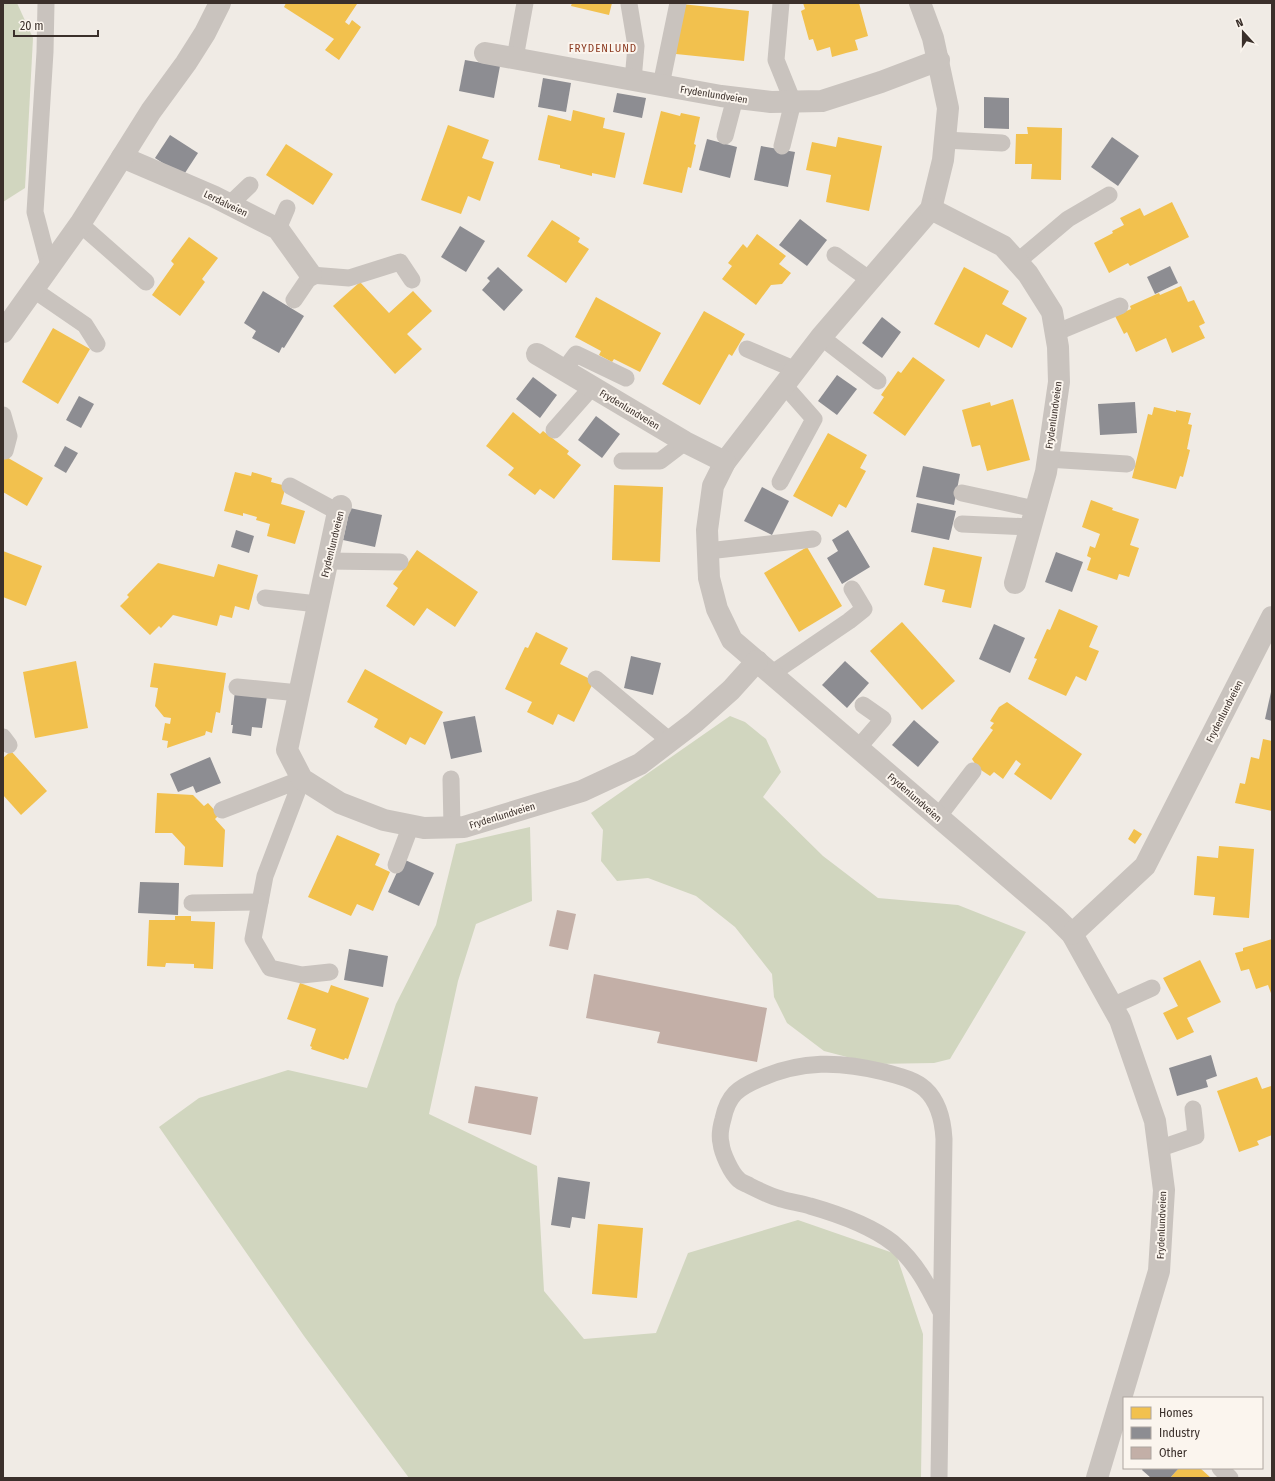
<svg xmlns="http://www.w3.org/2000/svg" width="1275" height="1481" viewBox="0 0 1275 1481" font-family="'Fira Sans Condensed',sans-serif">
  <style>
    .green { fill: #d1d6bf }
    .homes { fill: #f2c14e }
    .industry { fill: #8d8d92 }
    .building { fill: #c3afa7 }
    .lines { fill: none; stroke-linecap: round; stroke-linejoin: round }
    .service { stroke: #c9c3be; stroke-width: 17 }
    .minor { stroke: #c9c3be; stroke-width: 22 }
    .labels { text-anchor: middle; stroke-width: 4; stroke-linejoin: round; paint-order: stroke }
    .street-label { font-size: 10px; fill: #3b302b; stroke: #fbf5ee }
    .neighbourhood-label { font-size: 11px; letter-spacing: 1px; fill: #8c3b22; stroke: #fbf5ee }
  </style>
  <rect width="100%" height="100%" fill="#f0ebe5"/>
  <g class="green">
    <path d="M3 3H17L33 38 25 188 3 202Z"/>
    <path d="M730 716 745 722 766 739 781 772 763 797 823 856 878 898 958 905 1026 932 950 1059 934 1063 874 1064 824 1051 787 1023 774 997 772 974 735 927 696 896 648 878 617 881 601 861 603 830 591 813Z"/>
    <path d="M530 827 532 901 476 924 458 981 429 1114 537 1166 544 1291 584 1339 656 1333 688 1253 798 1220 896 1254 923 1334 921 1478H409L304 1336 159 1127 199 1098 288 1070 367 1088 396 1004 436 925 456 844Z"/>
  </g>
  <g class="homes">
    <path d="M286 3H356L357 4 345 22 349 25 352 20 361 27 339 60 325 50 334 39 284 7Z"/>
    <path d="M572 3H612L609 15 571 6Z"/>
    <path d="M803 3H859L868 36 855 40 858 50 846 53 832 57 830 47 817 51 813 39 809 40 801 11 805 9Z"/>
    <path d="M681 4 749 11 744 61 676 54Z"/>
    <path d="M573 110 605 118 603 128 625 133 615 178 592 173V176L560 168V165L538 160 548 115 571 121Z"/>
    <path d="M661 111 680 116 681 113 700 117 694 144 696 145 691 168 688 167 682 193 643 184Z"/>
    <path d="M448 125 489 140 482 158 494 162 480 201 468 196 461 214 421 200Z"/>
    <path d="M1027 127 1062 128 1061 180 1031 179 1032 164H1015L1016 134H1028Z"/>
    <path d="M838 137 882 146 869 211 826 202 831 175 806 170 812 142 836 147Z"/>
    <path d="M286 144 333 174 313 205 266 175Z"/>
    <path d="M1172 202 1189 237 1130 266 1128 263 1109 273 1094 243 1113 233 1112 231 1124 225 1120 218 1140 208 1144 216Z"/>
    <path d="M552 220 580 238 578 242 589 249 566 283 527 256Z"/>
    <path d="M757 234 786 256 779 264 791 273 782 284 771 285 756 305 722 279 732 266 728 263 743 244 747 248Z"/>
    <path d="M189 237 218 258 202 279 205 282 180 316 152 295 174 264 171 261Z"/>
    <path d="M964 267 1009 291 1002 304 1027 318 1012 348 986 334 979 348 934 324Z"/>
    <path d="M360 282 389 313 413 291 432 311 407 334 422 349 395 374 333 306Z"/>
    <path d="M1181 286 1188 302 1194 300 1205 323 1199 326 1205 338 1172 353 1166 338 1136 352 1127 332 1124 334 1115 316 1131 309 1130 306 1159 293 1160 295Z"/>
    <path d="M596 297 661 333 640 372 614 359 612 362 599 355 601 351 575 337Z"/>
    <path d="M704 311 745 334 732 356 729 354 700 405 662 384Z"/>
    <path d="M53 328 90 349 58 404 22 382Z"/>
    <path d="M913 357 945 380 905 436 873 413 884 397 881 395 898 371 901 373Z"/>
    <path d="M1013 399 1030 460 987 471 980 445 972 447 962 410 990 402 991 406Z"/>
    <path d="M1154 407 1176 412V410L1191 413 1188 424 1192 425 1187 449 1190 450 1183 477 1180 476 1176 489 1132 478 1148 414 1152 415Z"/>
    <path d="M513 412 540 434 543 431 569 451 567 454 581 465 554 499 540 489 535 495 508 475 514 468 486 446Z"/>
    <path d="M828 433 867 455 860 468 866 471 846 508 839 504 832 517 793 496Z"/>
    <path d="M3 455 43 478 27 506 3 492Z"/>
    <path d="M235 472 251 476 252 472 272 478 271 482 286 486 281 504 305 511 295 544 267 536 270 524 256 520 257 517 243 513V516L224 511Z"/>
    <path d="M614 485 663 487 660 562 612 560Z"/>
    <path d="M1091 500 1113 508 1112 510 1139 519 1130 545 1139 548 1129 577 1119 574 1117 580 1087 570 1091 558 1087 556 1090 546 1095 548 1100 534 1082 527Z"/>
    <path d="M807 547 842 606 799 632 764 573Z"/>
    <path d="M933 547 982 557 971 608 942 602 945 590 924 585Z"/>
    <path d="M417 550 478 592 455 627 427 608 414 626 386 606 398 588 393 584Z"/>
    <path d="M3 551 42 566 26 606 3 597Z"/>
    <path d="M158 563 214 577 218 564 258 575 249 610 235 606 232 618 220 615 217 626 173 615 161 628 159 626 150 635 120 606 129 597 127 595Z"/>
    <path d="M1059 609 1098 626 1089 647 1099 651 1086 681 1076 676 1066 696 1028 679 1037 659 1034 658 1047 629 1050 630Z"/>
    <path d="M902 622 955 681 922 710 870 651Z"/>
    <path d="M536 632 568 648 560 664 594 681 574 722 558 714 553 725 527 712 532 702 505 689 525 647 528 648Z"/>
    <path d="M76 661 88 728 35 738 23 672Z"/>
    <path d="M154 663 226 673 220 713 216 712 212 733 206 731 205 735 167 748 168 741 162 740 165 723 170 724 171 718 164 717 155 706 158 688 150 687Z"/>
    <path d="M365 669 443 712 425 745 410 737 406 745 374 727 378 719 347 702Z"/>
    <path d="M1007 702 1082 754 1051 800 1014 774 1021 764 1016 760 1003 779 994 772 990 776 978 768 972 759 993 730 990 728 994 723 990 721 999 707Z"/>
    <path d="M1263 739 1272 741V811L1235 803 1240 783 1245 784 1251 757 1259 759Z"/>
    <path d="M11 751 47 791 21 815 3 795V758Z"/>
    <path d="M157 793 193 795 204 806 208 803 219 815 215 819 225 830 223 867 184 865 185 847 172 833H155Z"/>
    <path d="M1134 829 1142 834 1135 844 1128 839Z"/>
    <path d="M337 835 380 854 375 865 390 872 373 911 357 904 351 916 308 897Z"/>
    <path d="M1219 846 1254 849 1249 918 1213 915 1215 897 1194 895 1197 856 1218 858Z"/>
    <path d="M175 916H191V921L215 922 213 969 194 968V964L166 963 165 967 147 966 149 920H175Z"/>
    <path d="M1272 939V996L1268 985 1256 989 1249 969 1241 971 1235 953 1243 951V948Z"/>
    <path d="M1200 960 1221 1002 1187 1018 1194 1032 1177 1040 1163 1013 1178 1006 1163 978Z"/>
    <path d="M300 983 328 993 331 985 369 998 348 1059 345 1058 344 1060 311 1049 312 1047 310 1046 316 1029 287 1019Z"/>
    <path d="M1257 1077 1262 1089 1271 1086 1272 1089V1117H1271L1272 1135 1257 1141 1259 1145 1239 1152 1217 1091Z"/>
    <path d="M598 1224 643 1228 637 1298 592 1294Z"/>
    <path d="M1179 1468H1200L1211 1478H1170Z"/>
  </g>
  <g class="industry">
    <path d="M465 60 500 66 494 98 459 91Z"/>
    <path d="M543 78 571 83 566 112 538 107Z"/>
    <path d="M617 93 646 98 642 118 613 112Z"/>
    <path d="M984 97 1009 98V129L984 128Z"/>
    <path d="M170 135 198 153 183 176 155 158Z"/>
    <path d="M1112 137 1139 156 1118 186 1091 167Z"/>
    <path d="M707 139 737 147 730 178 699 170Z"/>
    <path d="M761 146 795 152 788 187 754 180Z"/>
    <path d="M800 219 827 240 807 266 779 245Z"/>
    <path d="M460 226 485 241 466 272 441 257Z"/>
    <path d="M1170 266 1178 283 1155 294 1147 277Z"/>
    <path d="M498 267 523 290 504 311 482 290 490 281 487 278Z"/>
    <path d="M263 291 304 316 284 348 282 347 279 353 252 338 256 331 244 323Z"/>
    <path d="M882 317 901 332 882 358 862 343Z"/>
    <path d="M837 375 857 389 837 415 818 401Z"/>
    <path d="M533 377 557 395 540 418 516 399Z"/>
    <path d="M79 396 94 404 81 428 66 420Z"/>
    <path d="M1135 402 1137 433 1100 435 1098 404Z"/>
    <path d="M596 416 620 434 602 458 578 440Z"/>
    <path d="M65 446 78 453 66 473 54 466Z"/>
    <path d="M923 466 960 474 954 505 916 497Z"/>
    <path d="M762 487 789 501 772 535 744 521Z"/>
    <path d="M917 503 956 511 949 540 911 532Z"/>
    <path d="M350 508 382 515 375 547 343 540Z"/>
    <path d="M236 530 254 536 249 553 231 547Z"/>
    <path d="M848 530 870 567 842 584 827 558 838 551 832 540Z"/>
    <path d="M1056 552 1083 562 1072 592 1045 582Z"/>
    <path d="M994 624 1025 638 1010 673 979 659Z"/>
    <path d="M631 656 661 663 653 695 624 688Z"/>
    <path d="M845 661 869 683 847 708 822 685Z"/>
    <path d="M235 691 267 696 262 728 252 727 251 736 232 733 233 725H231Z"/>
    <path d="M1271 692H1272V721L1265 719Z"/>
    <path d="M475 716 482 752 451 759 443 722Z"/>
    <path d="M914 720 939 742 918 767 892 745Z"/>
    <path d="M210 757 221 783 196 793 193 786 178 792 170 774Z"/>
    <path d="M403 859 434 873 419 906 388 892Z"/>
    <path d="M140 882 179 883 178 915 138 913Z"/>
    <path d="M349 949 388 956 383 987 344 980Z"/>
    <path d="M1211 1055 1217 1076 1206 1080 1208 1087 1177 1096 1169 1068Z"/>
    <path d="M558 1177 590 1182 585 1219 572 1217 570 1228 551 1225Z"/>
    <path d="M1143 1468H1179L1170 1478H1151L1142 1470Z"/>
  </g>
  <g class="building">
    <path d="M557 910 576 914 568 950 549 946Z"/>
    <path d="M594 974 767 1008 757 1062 657 1043 660 1032 586 1018Z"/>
    <path d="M475 1086 538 1097 531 1135 468 1123Z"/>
  </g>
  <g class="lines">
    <g class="service">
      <path d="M46 3 45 52 35 212 50 269"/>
      <path d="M781 3 776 60 793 102 782 146"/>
      <path d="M629 4 636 46 633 80"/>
      <path d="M515 58 525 3"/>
      <path d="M661 85 678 3"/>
      <path d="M725 136 735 98"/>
      <path d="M945 140 1002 143"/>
      <path d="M229 205 250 185"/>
      <path d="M80 224 146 282"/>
      <path d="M278 229 287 208"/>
      <path d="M835 255 870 280"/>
      <path d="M1017 262 1068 219 1109 195"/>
      <path d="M34 290 85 325 97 344"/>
      <path d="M294 300 311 275 349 278 400 262 412 280"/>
      <path d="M1055 333 1120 306"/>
      <path d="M821 337 878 381"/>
      <path d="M747 349 796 370"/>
      <path d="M564 370 576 354 626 378"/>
      <path d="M3 415 9 436 5 451"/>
      <path d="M554 430 592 387"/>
      <path d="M1047 459 1127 464"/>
      <path d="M622 461H660L685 442"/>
      <path d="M780 482 814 419 784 385"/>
      <path d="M290 486 338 512"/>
      <path d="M962 493 1035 509"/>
      <path d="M962 524 1030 527"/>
      <path d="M708 551 813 539"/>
      <path d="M327 561 400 562"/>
      <path d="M265 598 317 604"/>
      <path d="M771 674 849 621 864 609 852 589"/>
      <path d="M596 679 670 741"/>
      <path d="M237 687 299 693"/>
      <path d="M3 737 9 745"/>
      <path d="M858 748 883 719 863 705"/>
      <path d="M451 779 452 827"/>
      <path d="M222 810 302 779 265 876 253 939 270 968 302 975 330 972"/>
      <path d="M938 817 973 771"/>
      <path d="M396 865 411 825"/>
      <path d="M192 903 260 902"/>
      <path d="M1112 1006 1152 988"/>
      <path d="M1158 1149 1196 1136 1193 1109"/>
      <path d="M1220 1468 1230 1478"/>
      <path d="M939 1478 944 1139C943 1121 939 1102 925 1089 914 1079 898 1076 884 1072 840 1061 801 1060 759 1079 738 1088 728 1095 723 1119 721 1126 719 1135 721 1143 722 1153 731 1173 739 1180 742 1183 747 1184 750 1186 760 1191 770 1196 781 1199 790 1202 801 1203 810 1206 838 1214 870 1225 893 1243 916 1262 928 1286 941 1312"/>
    </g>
    <g class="minor">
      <path d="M920 3 933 38 948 108 943 160 931 209 821 337 725 462 713 486 707 530 709 578 717 609 732 640 1055 917 1072 934 1120 1020 1155 1121 1164 1190 1159 1271 1097 1478"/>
      <path d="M485 53 721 96 771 102 822 101 881 82 939 60"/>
      <path d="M122 157 213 196 278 229 311 275"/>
      <path d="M931 209 1003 246 1028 274 1052 312 1058 347 1059 382 1046 472 1015 583"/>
      <path d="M3 332 80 224 151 111 186 63 205 33 220 3"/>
      <path d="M537 354 685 442 725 462"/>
      <path d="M341 506 338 512 287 750 302 779 340 803 384 820 424 828 464 827 582 791 640 764 695 722 731 690 757 661"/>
      <path d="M1072 934 1145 866 1272 617"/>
    </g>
  </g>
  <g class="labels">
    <g class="street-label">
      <text transform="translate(714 94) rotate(9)" y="4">Frydenlundveien</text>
      <text transform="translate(226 203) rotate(26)" y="4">Lerdalveien</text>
      <text transform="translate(630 409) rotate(31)" y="4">Frydenlundveien</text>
      <text transform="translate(1053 415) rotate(-82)" y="4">Frydenlundveien</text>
      <text transform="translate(332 544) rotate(-76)" y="4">Frydenlundveien</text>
      <text transform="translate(1224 711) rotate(-63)" y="4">Frydenlundveien</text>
      <text transform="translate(915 797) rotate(41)" y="4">Frydenlundveien</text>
      <text transform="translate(502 815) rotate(-17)" y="4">Frydenlundveien</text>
      <text transform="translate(1161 1225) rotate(-88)" y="4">Frydenlundveien</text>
    </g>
    <g class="neighbourhood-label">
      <text x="603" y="52">FRYDENLUND</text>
    </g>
  </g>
  <rect width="1275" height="1481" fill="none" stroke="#3b302b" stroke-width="8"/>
  <rect x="1123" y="1397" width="140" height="72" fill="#fbf5ee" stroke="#aea6a0"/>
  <rect x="1131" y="1407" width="20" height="12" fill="#f2c14e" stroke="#aea6a0"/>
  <text x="1159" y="1417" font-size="12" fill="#3b302b">Homes</text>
  <rect x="1131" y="1427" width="20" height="12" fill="#8d8d92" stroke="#aea6a0"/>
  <text x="1159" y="1437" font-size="12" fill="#3b302b">Industry</text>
  <rect x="1131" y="1447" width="20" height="12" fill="#c3afa7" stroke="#aea6a0"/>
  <text x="1159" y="1457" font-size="12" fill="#3b302b">Other</text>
  <g transform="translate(1243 32) rotate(339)" stroke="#fbf5ee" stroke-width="3" paint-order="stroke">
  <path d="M0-3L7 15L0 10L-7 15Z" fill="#3b302b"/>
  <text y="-6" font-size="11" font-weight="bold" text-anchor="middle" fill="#3b302b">N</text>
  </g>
  <path d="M14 30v6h84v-6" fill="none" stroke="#3b302b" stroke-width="2"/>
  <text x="20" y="30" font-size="12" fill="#3b302b" stroke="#fbf5ee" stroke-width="3" paint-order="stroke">20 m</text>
</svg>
